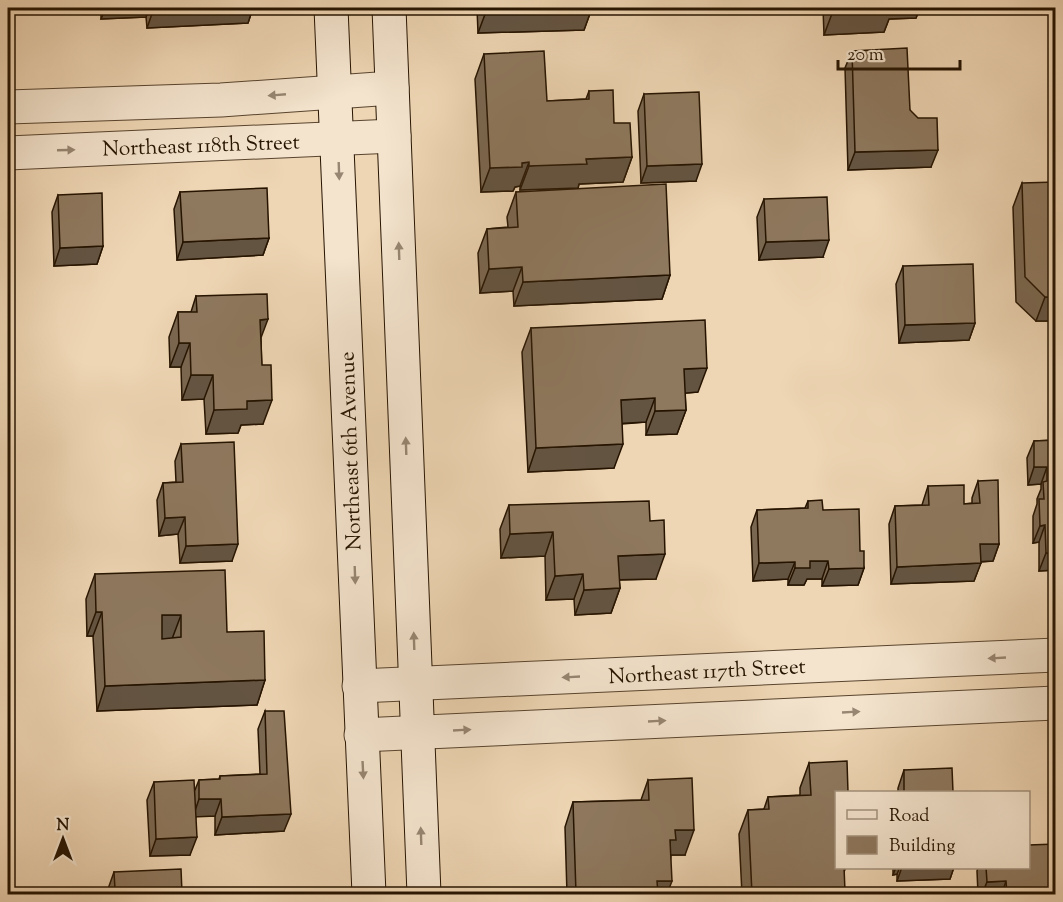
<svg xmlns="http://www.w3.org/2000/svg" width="1063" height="902" viewBox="0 0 1063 902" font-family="'Sorts Mill Goudy',serif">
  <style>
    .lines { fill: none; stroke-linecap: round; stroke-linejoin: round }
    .minor-casing { stroke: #58442e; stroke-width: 35 }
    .secondary-casing { stroke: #261401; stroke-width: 35 }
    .minor { stroke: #f4e4ce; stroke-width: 33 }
    .secondary { stroke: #f4e4ce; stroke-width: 33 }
    .wall { fill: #7a6751; stroke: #261401; stroke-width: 1.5 }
    .shaded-wall { fill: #635442; stroke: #261401; stroke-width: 1.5 }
    .building { fill: #8e785e; stroke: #261401; stroke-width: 1.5; fill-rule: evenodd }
    .oneway { fill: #978672 }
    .labels { text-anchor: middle; stroke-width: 5; stroke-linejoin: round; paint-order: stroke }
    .street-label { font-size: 21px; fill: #261401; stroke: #f4e4ce }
  </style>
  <rect width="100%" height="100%" fill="#eed5b3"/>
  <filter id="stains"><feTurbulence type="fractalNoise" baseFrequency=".00333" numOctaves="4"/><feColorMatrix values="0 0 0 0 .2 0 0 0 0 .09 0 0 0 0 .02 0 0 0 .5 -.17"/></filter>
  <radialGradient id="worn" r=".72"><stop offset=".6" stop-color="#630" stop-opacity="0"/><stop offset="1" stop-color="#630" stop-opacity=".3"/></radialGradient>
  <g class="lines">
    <g class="minor-casing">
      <g id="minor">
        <path d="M8 107 221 100 392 88"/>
        <path d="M8 153 394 136"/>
        <path d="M359 686 1056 655"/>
        <path d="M361 735 1056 703"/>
      </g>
    </g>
    <g class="secondary-casing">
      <g id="secondary">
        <path d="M331 8 369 894"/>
        <path d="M389 8 424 894"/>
      </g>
    </g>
    <use href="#minor" class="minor"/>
    <use href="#secondary" class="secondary"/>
  </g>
  <g class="wall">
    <path d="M101 8H253L248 23 147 28 146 17 101 19Z"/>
    <path d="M477 8H592L584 30 478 33Z"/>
    <path d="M823 8H920L916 18 889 19 884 32 824 35Z"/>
    <path d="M852 51 910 110 931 167 848 170 845 68Z"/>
    <path d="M484 54 547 101 586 99 589 91 614 123 632 157 623 182 579 184 578 188 520 190V186L515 187 513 191 481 192 475 79Z"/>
    <path d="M644 94 696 181 641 183 638 111Z"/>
    <path d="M1022 183 1056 321H1036L1016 302 1013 207Z"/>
    <path d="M180 192 269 238 263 255 177 260 174 209Z"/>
    <path d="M516 192 670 275 662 299 514 306 513 291 480 293 478 253 487 229 508 227 507 217Z"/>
    <path d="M58 195 103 246 97 264 54 266 52 212Z"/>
    <path d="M764 199 823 257 759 260 757 217Z"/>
    <path d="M903 266 975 323 969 340 899 343 896 284Z"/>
    <path d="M196 296 261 339 263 424 241 425 238 433 206 434 204 399 182 400 181 367H170L169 337 178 312H191Z"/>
    <path d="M531 328 698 392 685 393 686 410 677 434 646 435V422L622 424 614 468 528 472 522 352Z"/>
    <path d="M1056 440V570L1039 571V542L1033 543V516L1037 504V499L1041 489V484L1028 485 1027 458 1034 441Z"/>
    <path d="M181 444 232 561 180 563 178 534 159 536 157 500 163 483 176 482 175 461Z"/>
    <path d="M978 481 999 544 993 561 981 562 974 581 891 584 889 524 895 506 922 505 928 486 964 504 972 503V498Z"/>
    <path d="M808 501 860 551 864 568 858 585 822 586V579H807L804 585H788V579L753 581 751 527 757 510 805 508Z"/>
    <path d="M509 505 650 521 656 579 619 580 620 588 611 613 575 615 574 599 546 600 545 556 501 558 500 529Z"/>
    <path d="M95 574 227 632 265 680 257 705 97 711 93 636H87L86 599Z"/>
    <path d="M265 711 284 831 215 835V816H196L190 855 150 856 147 800 154 782 195 790 199 780 219 779 220 776 260 774 258 729Z"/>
    <path d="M809 763 837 867H846L844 872V894H742L739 834 748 810 764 809 768 797 800 795V788Z"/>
    <path d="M904 770 953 792H898V788Z"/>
    <path d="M648 780 685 855H671L667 894H567L565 827 573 802 641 800Z"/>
    <path d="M893 867H954L950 879 897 881V874L893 875Z"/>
    <path d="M978 867H1029L1056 894H978L977 871Z"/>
    <path d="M114 872 182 893 255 894H46L47 892 108 889Z"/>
  </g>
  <g class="shaded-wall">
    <path d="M106 8H150L146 17 101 19Z"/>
    <path d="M154 8H253L248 23 147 28Z"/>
    <path d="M525 8H592L584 30 478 33 487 9Z"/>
    <path d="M888 8H920L916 18 889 19 884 32 824 35 833 11Z"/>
    <path d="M938 150 931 167 848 170 855 152Z"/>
    <path d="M632 157 623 182 579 184 578 188 520 190 529 166 586 159Z"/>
    <path d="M529 162 520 186 515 187 513 191 481 192 490 168Z"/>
    <path d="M702 164 696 181 641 183 647 166Z"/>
    <path d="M269 238 263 255 177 260 183 242Z"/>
    <path d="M829 240 823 257 759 260 766 242Z"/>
    <path d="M103 246 97 264 54 266 60 248Z"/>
    <path d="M522 267 513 291 480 293 489 269Z"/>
    <path d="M670 275 662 299 514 306 523 282Z"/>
    <path d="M1045 297H1056V321H1036Z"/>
    <path d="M268 319 259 343 260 320Z"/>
    <path d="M975 323 969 340 899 343 905 325Z"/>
    <path d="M179 343H190L181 367H170Z"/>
    <path d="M707 368 698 392 676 394 684 369Z"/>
    <path d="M191 375H213L204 399 182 400Z"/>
    <path d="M655 398 646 422 612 424 621 400Z"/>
    <path d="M272 400 263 424 241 425 238 433 206 434 214 410 247 401Z"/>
    <path d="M686 410 677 434 646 435 655 411Z"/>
    <path d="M623 444 614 468 528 472 536 448Z"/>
    <path d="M1034 467H1047L1041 484 1028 485Z"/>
    <path d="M185 517 178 534 159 536 165 518Z"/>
    <path d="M1045 525 1039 542 1033 543 1040 526Z"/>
    <path d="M553 532 545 556 501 558 510 534Z"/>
    <path d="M238 544 232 561 180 563 186 546Z"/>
    <path d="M980 544H999L993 561 973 562Z"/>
    <path d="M1046 553H1056V570L1039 571Z"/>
    <path d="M665 554 656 579 609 580 618 556Z"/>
    <path d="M810 561H828L822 579H807L804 585H788L795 568Z"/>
    <path d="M795 562 788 579 753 581 759 563Z"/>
    <path d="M981 563 974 581 891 584 897 567Z"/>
    <path d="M864 568 858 585 822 586 829 569Z"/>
    <path d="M583 574 574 599 546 600 555 576Z"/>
    <path d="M620 588 611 613 575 615 584 590Z"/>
    <path d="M96 612H102L93 636H87Z"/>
    <path d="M162 615H181L172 639 153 640Z"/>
    <path d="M265 680 257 705 97 711 105 686Z"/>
    <path d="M199 799H221L215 816 193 817Z"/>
    <path d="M291 814 284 831 215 835 222 817Z"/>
    <path d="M675 830H694L685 855H670V840Z"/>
    <path d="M197 837 190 855 150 856 156 839Z"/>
    <path d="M896 867H900L897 874 893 875Z"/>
    <path d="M902 867H954L950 879 897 881Z"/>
    <path d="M657 881H672L667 894H652Z"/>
    <path d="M1006 881 1002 894H982L987 882Z"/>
    <path d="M845 891 844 894H771Z"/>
  </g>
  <g class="building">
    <path d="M487 8H525L487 9Z"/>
    <path d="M833 8H893L833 11Z"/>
    <path d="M907 48 910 110 918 118H937L938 150 855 152 852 51Z"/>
    <path d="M544 51 547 101 589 99V91L613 90 614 123H630L632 157 586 159 587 164 529 166V162L522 163V167L490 168 484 54Z"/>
    <path d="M699 92 702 164 647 166 644 94Z"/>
    <path d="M1056 182V297H1045L1025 277 1022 183Z"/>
    <path d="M666 184 670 275 523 282 522 267 489 269 487 229 518 227 516 192Z"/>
    <path d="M267 188 269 238 183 242 180 192Z"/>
    <path d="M102 193 103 246 60 248 58 195Z"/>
    <path d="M827 197 829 240 766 242 764 199Z"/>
    <path d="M973 264 975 323 905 325 903 266Z"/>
    <path d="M267 294 268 319 260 320 262 365H271L272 400 247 401V409L214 410 213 375H191L190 343H179L178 312H197L196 296Z"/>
    <path d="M705 320 707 368 684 369 686 410 655 411V398L621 400 623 444 536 448 531 328Z"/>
    <path d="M1056 440V553H1046L1045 525 1040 526 1039 499H1044L1043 482 1047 481V467H1034V441Z"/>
    <path d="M234 442 238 544 186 546 185 517 165 518 163 483 183 482 181 444Z"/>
    <path d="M998 480 999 544H980L981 563 897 567 895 506 929 505 928 486 964 485V504L980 503 978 481Z"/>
    <path d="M822 500 823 510 859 509 860 551H864V568L829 569 828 561H810V568H795V562L759 563 757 510 808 508V501Z"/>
    <path d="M649 501 650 521 664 520 665 554 618 556 620 588 584 590 583 574 555 576 553 532 510 534 509 505Z"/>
    <path d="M225 570 227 632 264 631 265 680 105 686 102 612H96L95 574ZM162 615H181V637L162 639Z"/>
    <path d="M265 711H284L291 814 222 817 221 799H199V780L220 779V776L267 774Z"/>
    <path d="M847 761 848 792H837V867H844L845 891 771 894H752L748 810 769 809 768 797 811 795 809 763Z"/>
    <path d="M952 768 953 792H904V770Z"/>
    <path d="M692 778 694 830H675L676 840H670L672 881H657L658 894H569V893H576L573 802 649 800 648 780Z"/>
    <path d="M194 780 197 837 156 839 154 782Z"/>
    <path d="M1056 844V894H1007L1006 881 987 882 986 867H1029V845Z"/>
    <path d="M181 869 182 893 255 890V894H47V892L115 889 114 872Z"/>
  </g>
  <defs><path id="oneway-solid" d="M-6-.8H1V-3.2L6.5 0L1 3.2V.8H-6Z" transform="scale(1.5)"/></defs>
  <g class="oneway">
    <use href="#oneway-solid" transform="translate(277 95) rotate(175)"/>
    <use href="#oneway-solid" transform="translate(66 150) rotate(-2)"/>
    <use href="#oneway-solid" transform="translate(339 171) rotate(88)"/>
    <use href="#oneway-solid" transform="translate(399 251) rotate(-92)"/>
    <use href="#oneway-solid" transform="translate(406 446) rotate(-92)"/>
    <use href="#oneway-solid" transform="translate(355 575) rotate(88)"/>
    <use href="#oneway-solid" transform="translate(414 641) rotate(-92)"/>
    <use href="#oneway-solid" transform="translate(997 658) rotate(177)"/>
    <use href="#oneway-solid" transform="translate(571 677) rotate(177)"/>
    <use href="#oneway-solid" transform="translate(851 712) rotate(-3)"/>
    <use href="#oneway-solid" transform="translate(657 721) rotate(-3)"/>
    <use href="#oneway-solid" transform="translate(462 730) rotate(-3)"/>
    <use href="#oneway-solid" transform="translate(363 770) rotate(87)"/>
    <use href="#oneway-solid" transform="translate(421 836) rotate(-92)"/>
  </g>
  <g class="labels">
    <g class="street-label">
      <text transform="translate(201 145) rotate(-2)" y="7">Northeast 118th Street</text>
      <text transform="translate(350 451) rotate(-92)" y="7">Northeast 6th Avenue</text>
      <text transform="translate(707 671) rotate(-3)" y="7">Northeast 117th Street</text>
    </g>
  </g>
  <rect width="1063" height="902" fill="none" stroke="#eed5b3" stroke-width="30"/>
  <rect x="9" y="9" width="1045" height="884" fill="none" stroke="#261401" stroke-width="3"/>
  <rect x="15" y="15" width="1033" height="872" fill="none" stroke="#261401" stroke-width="1.5"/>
  <rect x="835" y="791" width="195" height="78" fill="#f4e4ce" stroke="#a2917c" stroke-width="1.5"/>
  <rect x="847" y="810" width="30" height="9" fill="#f4e4ce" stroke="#a2917c" stroke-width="1.5"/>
  <text x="889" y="821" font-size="18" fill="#261401">Road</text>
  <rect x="847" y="836" width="30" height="18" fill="#8e785e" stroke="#a2917c" stroke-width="1.5"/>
  <text x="889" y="851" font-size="18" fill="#261401">Building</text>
  <g transform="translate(63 839)" stroke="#f4e4ce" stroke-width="4.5" paint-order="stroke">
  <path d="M0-4.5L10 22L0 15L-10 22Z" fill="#261401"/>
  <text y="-9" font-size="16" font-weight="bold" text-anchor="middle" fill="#261401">N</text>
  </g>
  <path d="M838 60v9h122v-9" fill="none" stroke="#261401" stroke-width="3"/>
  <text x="847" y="60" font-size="18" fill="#261401" stroke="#f4e4ce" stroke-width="4.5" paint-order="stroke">20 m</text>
  <rect width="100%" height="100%" filter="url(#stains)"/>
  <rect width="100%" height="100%" fill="url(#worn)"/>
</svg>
